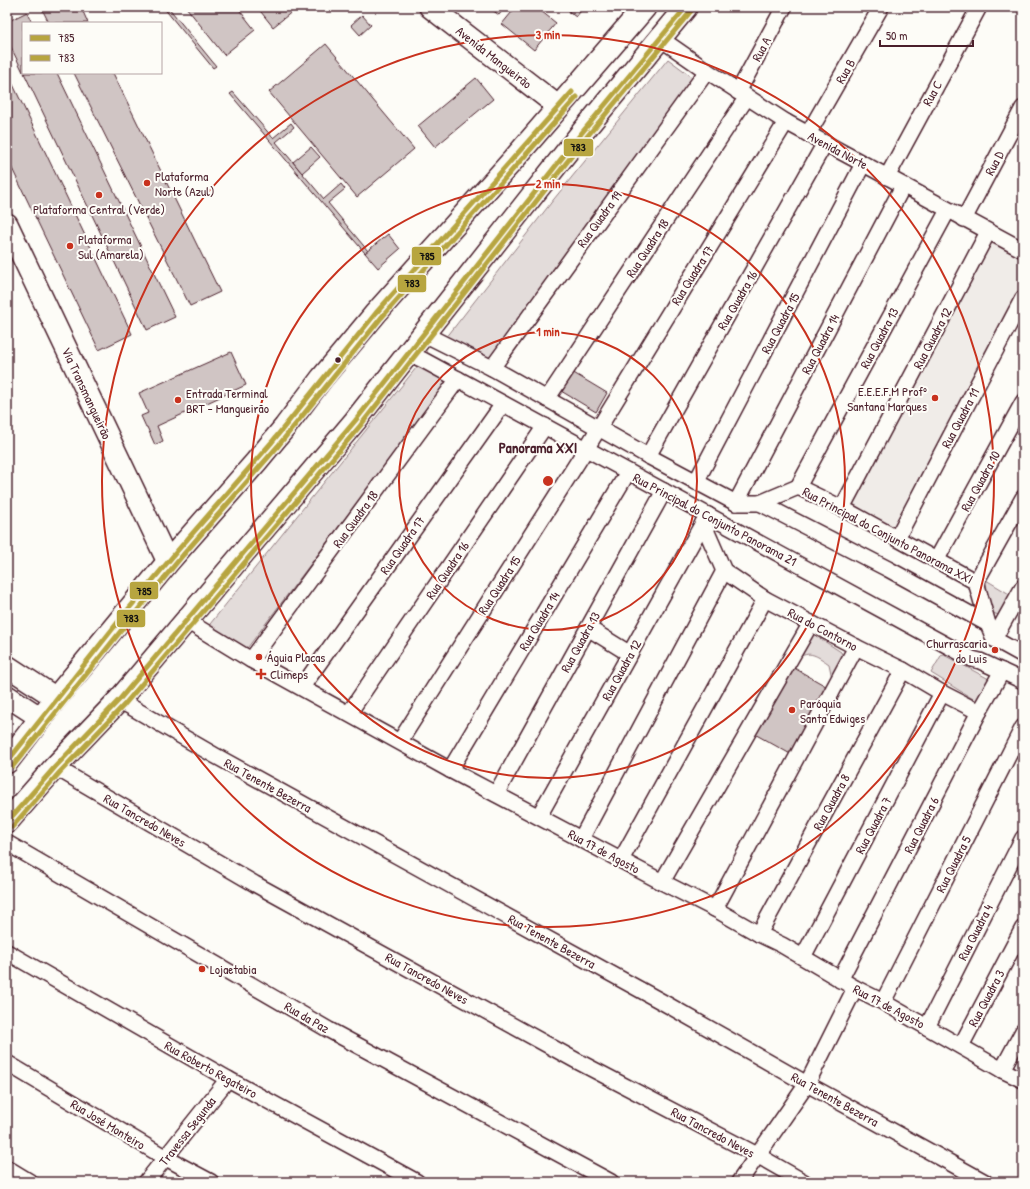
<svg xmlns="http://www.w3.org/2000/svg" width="1030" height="1189" viewBox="0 0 1030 1189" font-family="'Patrick Hand',sans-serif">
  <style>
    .built { fill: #f0ece8 }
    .green { fill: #e3dcda; stroke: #967e82 }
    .building { fill: #d0c5c4; stroke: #4a1f2b }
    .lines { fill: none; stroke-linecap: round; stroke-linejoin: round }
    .street-casing { stroke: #4a1f2b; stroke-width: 18 }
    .secondary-casing { stroke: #4a1f2b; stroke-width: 24 }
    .primary-casing { stroke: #4a1f2b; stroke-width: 25 }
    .street { stroke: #fdfcf7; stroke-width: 15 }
    .secondary { stroke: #fdfcf7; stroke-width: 21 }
    .primary { stroke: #fdfcf7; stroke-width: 22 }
    .bus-1-casing { stroke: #fdfcf7; stroke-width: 8 }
    .bus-2-casing { stroke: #fdfcf7; stroke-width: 8 }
    .bus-1 { stroke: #b7a53f; stroke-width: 5 }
    .bus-2 { stroke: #b7a53f; stroke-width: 5 }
    .ring { fill: none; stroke: #c8321e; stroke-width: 2 }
    .poi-dot { fill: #c8321e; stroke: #fdfcf7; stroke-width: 1.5 }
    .bus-dot { fill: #4a1f2b; stroke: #fdfcf7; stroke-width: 1.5 }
    .labels { text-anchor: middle; stroke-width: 4; stroke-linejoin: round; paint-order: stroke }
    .street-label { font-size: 13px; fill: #4a1f2b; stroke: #fdfcf7 }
    .poi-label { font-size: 13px; fill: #4a1f2b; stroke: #fdfcf7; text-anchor: start }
    .quarter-label { font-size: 15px; font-weight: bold; fill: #4a1f2b; stroke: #fdfcf7 }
    .centre { fill: #c8321e; stroke: #fdfcf7; stroke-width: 2 }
    .ring-label { font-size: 12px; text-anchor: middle; font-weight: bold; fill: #c8321e; stroke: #fdfcf7; stroke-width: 4; stroke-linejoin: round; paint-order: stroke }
    .line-badge { stroke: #fdfcf7; stroke-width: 1.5 }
    .pale-badge-label { font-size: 11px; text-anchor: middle; font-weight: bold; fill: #111 }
  </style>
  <rect width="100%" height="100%" fill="#fdfcf7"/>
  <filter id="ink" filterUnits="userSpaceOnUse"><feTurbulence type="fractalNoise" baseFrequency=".025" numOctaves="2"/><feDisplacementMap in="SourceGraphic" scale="8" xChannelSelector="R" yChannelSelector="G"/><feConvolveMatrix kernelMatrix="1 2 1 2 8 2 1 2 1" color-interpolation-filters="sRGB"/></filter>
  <g filter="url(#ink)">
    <path class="built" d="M989 236 1023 252V291L896 534 847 505Z"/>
    <g class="green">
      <path d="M668 59 695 79 493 361 446 338 554 199Z"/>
      <path d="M422 367 447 383 245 651 206 629 416 368Z"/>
      <path d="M986 580 1011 595 999 615 989 612Z"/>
      <path d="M807 630 841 652 844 660 833 683 829 664C808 649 807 653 786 664Z"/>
      <path d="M942 654 989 679 978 702 931 673Z"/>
    </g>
    <g class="building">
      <path d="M41 7H81L88 23H49Z"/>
      <path d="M163 7H168L216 66 213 68Z"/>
      <path d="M186 7H237L255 30 224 55Z"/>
      <path d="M257 7H298L273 27Z"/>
      <path d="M488 7H505L499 15Z"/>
      <path d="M516 7H536L556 23 534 50 502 24Z"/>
      <path d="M570 7H584L576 17 569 12 571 8Z"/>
      <path d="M27 12 32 23H23V72L7 39V22Z"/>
      <path d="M362 15 371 25 360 35 351 25Z"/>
      <path d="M326 44 414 149 357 197 269 92Z"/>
      <path d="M7 72 132 334 99 350 7 158Z"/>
      <path d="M24 73H57L175 317 147 330Z"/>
      <path d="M74 73H113L220 292 190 306Z"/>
      <path d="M476 78 493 99 435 147 418 126Z"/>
      <path d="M233 92 273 138 291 123 294 127 276 142 324 199 341 184 345 189 328 203 368 251 365 253 230 94Z"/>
      <path d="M311 147 320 157 302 173 293 162Z"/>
      <path d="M388 234 400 249 378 268 365 253Z"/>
      <path d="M231 352 246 385 157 426 163 441 155 445 147 427H146L141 416 148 413 139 393Z"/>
      <path d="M572 372 607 393 596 412 561 391Z"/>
      <path d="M789 665 831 689 794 756 751 732Z"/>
    </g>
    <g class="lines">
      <g class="street-casing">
        <g id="street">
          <path d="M661 39 707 71 786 122 1023 250"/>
          <path d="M738 92 784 7"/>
          <path d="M808 134 881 7"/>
          <path d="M887 177 978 9"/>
          <path d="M964 219 1023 108"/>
          <path d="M424 334 492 368 648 456 736 503H760L888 569 988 624 994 639 1023 655"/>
          <path d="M408 353 423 360 972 659 980 661 1023 681"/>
          <path d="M492 368 707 71"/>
          <path d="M547 399 747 97"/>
          <path d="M648 456 825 143"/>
          <path d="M696 482 863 164"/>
          <path d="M798 487 948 210"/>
          <path d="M736 503 903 186"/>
          <path d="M760 503 798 487 842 508 976 582 988 624"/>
          <path d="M842 508 988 232"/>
          <path d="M708 515 703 523 724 571 765 599 856 647 903 670 942 693 979 712"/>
          <path d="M897 538 1023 298"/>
          <path d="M937 559 1023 402"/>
          <path d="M976 582 1023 498"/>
          <path d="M187 621 251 660 450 770 662 882 715 909 759 934 782 945 855 988 883 1002 1002 1070 1023 1080"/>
          <path d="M588 628 630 654"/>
          <path d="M994 639 1023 587"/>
          <path d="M251 660 458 379"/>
          <path d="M302 687 503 404"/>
          <path d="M119 700 214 755 666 1004 807 1084 985 1182"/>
          <path d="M349 713 545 426"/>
          <path d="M400 741 586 449 786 122"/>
          <path d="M55 767 255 884 575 1060 757 1155 804 1182"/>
          <path d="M450 770 628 472"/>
          <path d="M496 794 664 491"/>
          <path d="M539 816 703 523"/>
          <path d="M581 839 724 571"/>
          <path d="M7 843 329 1030 611 1182"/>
          <path d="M621 860 765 599"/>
          <path d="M662 882 811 623"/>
          <path d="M715 909 856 647"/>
          <path d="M759 934 903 670"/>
          <path d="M7 952 228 1079 417 1182"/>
          <path d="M803 957 942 693"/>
          <path d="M840 980 979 712 1002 671"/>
          <path d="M883 1002 1023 727"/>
          <path d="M927 1027 1023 838"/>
          <path d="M961 1046 1023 928"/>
          <path d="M7 1063 166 1158 211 1182"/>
          <path d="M1002 1070 1023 1031"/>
          <path d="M7 1168 30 1182"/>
          <path d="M146 1182 228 1079"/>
          <path d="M739 1182 807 1084 855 988"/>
        </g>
      </g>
      <g class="secondary-casing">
        <g id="secondary">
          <path d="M430 7 559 107"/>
          <path d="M7 224 168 562"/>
          <path d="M7 666 56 698"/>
          <path d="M7 696 41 718"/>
        </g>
      </g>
      <g class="primary-casing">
        <g id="primary">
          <path d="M7 762 56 698 168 562 256 462 285 427 322 378 376 313 514 159 645 7"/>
          <path d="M7 822 55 767 119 700 355 421 580 135 686 7"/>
        </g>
      </g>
      <use href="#street" class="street"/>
      <use href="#secondary" class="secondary"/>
      <use href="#primary" class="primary"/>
      <g class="bus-1-casing">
        <g id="bus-1">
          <path d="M7 762 126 612 178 550 272 442 376 313 572 92"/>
          <path d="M7 822 55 767 119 700 355 421 580 135 686 7"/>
        </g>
      </g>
      <g class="bus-2-casing">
        <g id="bus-2">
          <path d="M13 766 132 617 183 555 278 446 381 318 577 97"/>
          <path d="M12 827 60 772 124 705 360 426 585 139 691 11"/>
        </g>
      </g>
      <use href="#bus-1" class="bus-1"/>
      <use href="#bus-2" class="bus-2"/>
    </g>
  </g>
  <g class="ring">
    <circle cx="548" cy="481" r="149"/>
    <circle cx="548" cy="481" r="297"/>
    <circle cx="548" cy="481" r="446"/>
  </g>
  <g class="poi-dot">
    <circle cx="147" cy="183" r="4"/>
    <circle cx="99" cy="195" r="4"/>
    <circle cx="70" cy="246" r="4"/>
    <circle cx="935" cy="398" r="4"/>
    <circle cx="178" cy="400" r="4"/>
    <circle cx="995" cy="650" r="4"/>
    <circle cx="259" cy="657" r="4"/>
    <path d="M259 668h4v4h4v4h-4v4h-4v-4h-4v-4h4z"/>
    <circle cx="792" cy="710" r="4"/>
    <circle cx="202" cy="969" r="4"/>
  </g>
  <circle class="bus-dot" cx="338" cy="360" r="3.5"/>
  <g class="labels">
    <g class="street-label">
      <text transform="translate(761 49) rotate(-62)" y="5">Rua A</text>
      <text transform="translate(494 57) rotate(38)" y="5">Avenida Mangueirão</text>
      <text transform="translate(845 71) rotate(-60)" y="5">Rua B</text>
      <text transform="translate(932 93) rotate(-61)" y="5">Rua C</text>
      <text transform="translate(838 150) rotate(28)" y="5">Avenida Norte</text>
      <text transform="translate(994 163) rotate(-62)" y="5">Rua D</text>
      <text transform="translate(599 219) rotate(-54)" y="5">Rua Quadra 19</text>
      <text transform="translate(647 248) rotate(-57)" y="5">Rua Quadra 18</text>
      <text transform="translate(692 275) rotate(-58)" y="5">Rua Quadra 17</text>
      <text transform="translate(737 300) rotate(-60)" y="5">Rua Quadra 16</text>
      <text transform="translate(780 323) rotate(-62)" y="5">Rua Quadra 15</text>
      <text transform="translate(879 338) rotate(-62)" y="5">Rua Quadra 13</text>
      <text transform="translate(932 338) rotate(-62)" y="5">Rua Quadra 12</text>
      <text transform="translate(820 344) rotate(-62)" y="5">Rua Quadra 14</text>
      <text transform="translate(87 393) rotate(65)" y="5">Via Transmangueirão</text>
      <text transform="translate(960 418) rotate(-62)" y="5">Rua Quadra 11</text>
      <text transform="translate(980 481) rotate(-61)" y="5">Rua Quadra 10</text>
      <text transform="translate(355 519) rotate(-54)" y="5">Rua Quadra 18</text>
      <text transform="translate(715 519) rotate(28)" y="5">Rua Principal do Conjunto Panorama 21</text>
      <text transform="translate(888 535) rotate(28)" y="5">Rua Principal do Conjunto Panorama XXI</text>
      <text transform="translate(402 545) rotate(-55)" y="5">Rua Quadra 17</text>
      <text transform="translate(447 570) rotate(-56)" y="5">Rua Quadra 16</text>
      <text transform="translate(499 585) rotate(-57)" y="5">Rua Quadra 15</text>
      <text transform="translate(539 621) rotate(-59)" y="5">Rua Quadra 14</text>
      <text transform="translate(823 629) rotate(28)" y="5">Rua do Contorno</text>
      <text transform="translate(580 642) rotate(-61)" y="5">Rua Quadra 13</text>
      <text transform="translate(621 670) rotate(-61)" y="5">Rua Quadra 12</text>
      <text transform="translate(268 785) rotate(29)" y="5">Rua Tenente Bezerra</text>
      <text transform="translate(831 802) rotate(-61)" y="5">Rua Quadra 8</text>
      <text transform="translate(145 820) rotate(30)" y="5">Rua Tancredo Neves</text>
      <text transform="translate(873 825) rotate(-62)" y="5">Rua Quadra 7</text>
      <text transform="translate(921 825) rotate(-63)" y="5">Rua Quadra 6</text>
      <text transform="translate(604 851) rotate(28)" y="5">Rua 17 de Agosto</text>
      <text transform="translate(953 864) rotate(-63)" y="5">Rua Quadra 5</text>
      <text transform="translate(975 932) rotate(-63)" y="5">Rua Quadra 4</text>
      <text transform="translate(552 941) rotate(29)" y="5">Rua Tenente Bezerra</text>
      <text transform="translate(427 978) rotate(29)" y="5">Rua Tancredo Neves</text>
      <text transform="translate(986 998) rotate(-62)" y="5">Rua Quadra 3</text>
      <text transform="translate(889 1006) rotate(28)" y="5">Rua 17 de Agosto</text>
      <text transform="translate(307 1017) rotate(30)" y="5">Rua da Paz</text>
      <text transform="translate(211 1069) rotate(29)" y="5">Rua Roberto Regateiro</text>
      <text transform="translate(835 1099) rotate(29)" y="5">Rua Tenente Bezerra</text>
      <text transform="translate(108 1124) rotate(31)" y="5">Rua José Monteiro</text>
      <text transform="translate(187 1131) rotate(-52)" y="5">Travessa Segunda</text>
      <text transform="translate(713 1132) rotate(28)" y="5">Rua Tancredo Neves</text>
    </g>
    <g class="poi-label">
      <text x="155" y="181">Plataforma<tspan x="155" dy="15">Norte (Azul)</tspan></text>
      <text x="99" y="214" text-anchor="middle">Plataforma Central (Verde)</text>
      <text x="78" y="244">Plataforma<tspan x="78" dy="15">Sul (Amarela)</tspan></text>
      <text x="927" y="396" text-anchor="end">E.E.E.F.M Profº<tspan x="927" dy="15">Santana Marques</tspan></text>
      <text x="186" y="398">Entrada Terminal<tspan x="186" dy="15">BRT - Mangueirão</tspan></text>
      <text x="987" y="648" text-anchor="end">Churrascaria<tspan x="987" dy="15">do Luis</tspan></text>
      <text x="267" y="662">Águia Placas</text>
      <text x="270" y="679">Climeps</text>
      <text x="800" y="708">Paróquia<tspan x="800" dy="15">Santa Edwiges</tspan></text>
      <text x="210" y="974">Lojaetabia</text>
    </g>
    <g class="quarter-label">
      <text x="538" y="453">Panorama XXI</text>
    </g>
  </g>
  <circle cx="548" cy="481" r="6" class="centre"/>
  <g class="ring-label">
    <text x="548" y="39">3 min</text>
    <text x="548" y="188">2 min</text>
    <text x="548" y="336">1 min</text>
  </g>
  <g class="line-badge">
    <rect x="563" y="138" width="31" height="19" rx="4" fill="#b7a53f"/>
    <rect x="411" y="246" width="31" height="20" rx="4" fill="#b7a53f"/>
    <rect x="397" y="274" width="30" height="19" rx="4" fill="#b7a53f"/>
    <rect x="129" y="581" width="30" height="19" rx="4" fill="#b7a53f"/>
    <rect x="116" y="609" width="30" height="19" rx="4" fill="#b7a53f"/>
  </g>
  <g class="pale-badge-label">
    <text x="578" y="151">783</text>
    <text x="427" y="260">785</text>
    <text x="412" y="287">783</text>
    <text x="144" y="595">785</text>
    <text x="131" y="622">783</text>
  </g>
  <rect width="1030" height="1189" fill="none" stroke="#fdfcf7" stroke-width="24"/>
  <rect x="12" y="12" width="1006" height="1165" fill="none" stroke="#4a1f2b" stroke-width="1.5" filter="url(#ink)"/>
  <rect x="22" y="22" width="140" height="52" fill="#fdfcf7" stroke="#b5a4a5"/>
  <rect x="30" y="35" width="20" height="6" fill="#b7a53f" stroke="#b5a4a5"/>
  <text x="58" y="42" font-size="12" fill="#4a1f2b">785</text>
  <rect x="30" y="55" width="20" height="6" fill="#b7a53f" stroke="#b5a4a5"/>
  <text x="58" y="62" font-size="12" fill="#4a1f2b">783</text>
  <path d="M880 40v6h93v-6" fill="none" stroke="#4a1f2b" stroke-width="2"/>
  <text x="886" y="40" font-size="12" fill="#4a1f2b" stroke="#fdfcf7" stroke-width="3" paint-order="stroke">50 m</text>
</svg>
